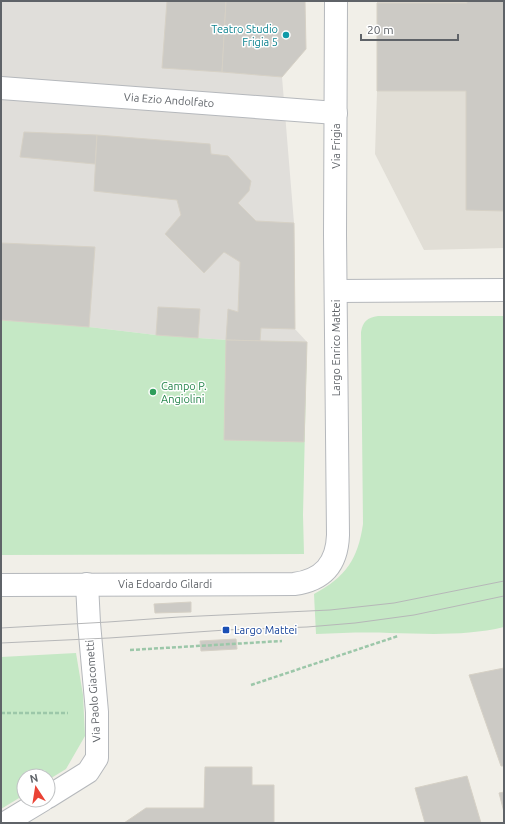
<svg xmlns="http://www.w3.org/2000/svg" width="505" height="824" viewBox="0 0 505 824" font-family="Ubuntu,sans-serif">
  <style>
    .industrial { fill: #e0deda }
    .education { fill: #e1ded6 }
    .green { fill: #c5e8c5 }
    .building { fill: #cccac5; stroke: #d6d1c6 }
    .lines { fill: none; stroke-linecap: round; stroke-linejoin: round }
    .minor-casing { stroke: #b5b8bc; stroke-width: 24 }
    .path { stroke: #9cc7a9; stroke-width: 2.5; stroke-dasharray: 4 2; stroke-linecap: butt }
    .minor { stroke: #fff; stroke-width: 22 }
    .tram { stroke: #b6b7b8; stroke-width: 1 }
    .culture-dot { fill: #0f9aa8; stroke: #fff; stroke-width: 1.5 }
    .leisure-dot { fill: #2e9e5b; stroke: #fff; stroke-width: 1.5 }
    .transit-dot { fill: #1a4fb4; stroke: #fff; stroke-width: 1.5 }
    .labels { text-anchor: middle; stroke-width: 3; stroke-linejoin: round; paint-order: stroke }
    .culture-label { font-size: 11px; fill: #0d838f; stroke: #fff; text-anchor: end }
    .street-label { font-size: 11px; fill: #5f6368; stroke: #fff }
    .leisure-label { font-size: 11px; fill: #27864d; stroke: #fff; text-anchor: start }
    .transit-label { font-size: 11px; fill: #164399; stroke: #fff; text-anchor: start }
  </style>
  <rect width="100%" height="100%" fill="#f1efe8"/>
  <path class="industrial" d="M1 1H305L282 77 294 223 295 329 307 342 227 340 156 335 89 327 1 320Z"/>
  <path class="education" d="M377 1H504V248L424 250 375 154 377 91Z"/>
  <g class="green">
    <path d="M378 316H504V627C467 636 428 634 390 633 365 632 341 633 316 634L314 594C346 577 358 559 363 524L361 332C363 321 367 318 378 316Z"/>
    <path d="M1 320 89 327 156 335 227 340 307 342 303 515 304 554 1 555Z"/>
    <path d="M76 653 83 695 85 736 66 769 48 780V776H24V795L1 809V657Z"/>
  </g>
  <g class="building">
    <path d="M167 1H226L222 72 162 68Z"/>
    <path d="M226 1H305L306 49 282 77 222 72Z"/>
    <path d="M467 1H504V211L466 210V91H377V3H467Z"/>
    <path d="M24 132 97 135 95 164 20 157Z"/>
    <path d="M97 135 210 144 211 154 228 156 251 181 249 191 238 203 256 221 294 223 295 329 261 328 260 341 226 340 228 309 238 312 240 262 224 252 204 273 165 234 181 215 177 200 94 191Z"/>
    <path d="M1 243 95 247 89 327 1 320Z"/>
    <path d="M158 307 200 309 198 338 156 335Z"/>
    <path d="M226 340 307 342 304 442 224 440Z"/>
    <path d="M191 602V612L155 613 154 604Z"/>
    <path d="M236 639 237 649 201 651 200 641Z"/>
    <path d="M504 668V766H501L469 675Z"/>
    <path d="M205 767H252V785H274V823H124L146 808H204Z"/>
    <path d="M467 776 481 823H425L415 788Z"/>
    <path d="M504 792V812L499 793Z"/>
  </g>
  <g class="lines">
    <g class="minor-casing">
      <g id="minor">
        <path d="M1 88 336 113"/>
        <path d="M336 291 504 290"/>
        <path d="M1 585 294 584C323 580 337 564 338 535L335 234 336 1"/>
        <path d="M48 797 88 772 97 758V712L89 623 87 584"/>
        <path d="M5 823 43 800"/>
      </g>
    </g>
    <g class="path">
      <path d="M130 650 282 641"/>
      <path d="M251 685 398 636"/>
      <path d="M1 713H68"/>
    </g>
    <use href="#minor" class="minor"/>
    <g class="tram">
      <path d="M1 628 108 622 179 617 330 610 394 603 504 581"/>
      <path d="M1 643 109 638 226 630 307 627 355 623 414 615 504 596"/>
    </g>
  </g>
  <circle class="culture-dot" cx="286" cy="35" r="4"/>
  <circle class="leisure-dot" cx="153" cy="392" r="4"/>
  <rect class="transit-dot" x="222" y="626" width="8" height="8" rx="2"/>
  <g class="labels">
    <g class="culture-label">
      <text x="278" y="33">Teatro Studio<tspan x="278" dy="13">Frigia 5</tspan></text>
    </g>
    <g class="street-label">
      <text transform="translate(169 100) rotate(4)" y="4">Via Ezio Andolfato</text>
      <text transform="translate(336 146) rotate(-90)" y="4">Via Frigia</text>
      <text transform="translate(336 348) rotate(-90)" y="4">Largo Enrico Mattei</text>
      <text x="165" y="588">Via Edoardo Gilardi</text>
      <text transform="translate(93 691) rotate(-94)" y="4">Via Paolo Giacometti</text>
    </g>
    <g class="leisure-label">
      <text x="161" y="390">Campo P.<tspan x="161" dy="13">Angiolini</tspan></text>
    </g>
    <g class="transit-label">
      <text x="234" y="634">Largo Mattei</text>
    </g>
  </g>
  <rect width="505" height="824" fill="none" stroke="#5f6368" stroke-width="4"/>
  <g transform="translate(36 788) rotate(348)"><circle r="19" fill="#ffffff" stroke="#bfc1c3"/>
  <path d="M0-3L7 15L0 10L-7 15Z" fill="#ea4335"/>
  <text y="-6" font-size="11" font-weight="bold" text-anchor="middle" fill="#5f6368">N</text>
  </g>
  <path d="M361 34v6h97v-6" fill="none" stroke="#5f6368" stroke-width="2"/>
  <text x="367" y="34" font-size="12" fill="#5f6368" stroke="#ffffff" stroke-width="3" paint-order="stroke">20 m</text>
</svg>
